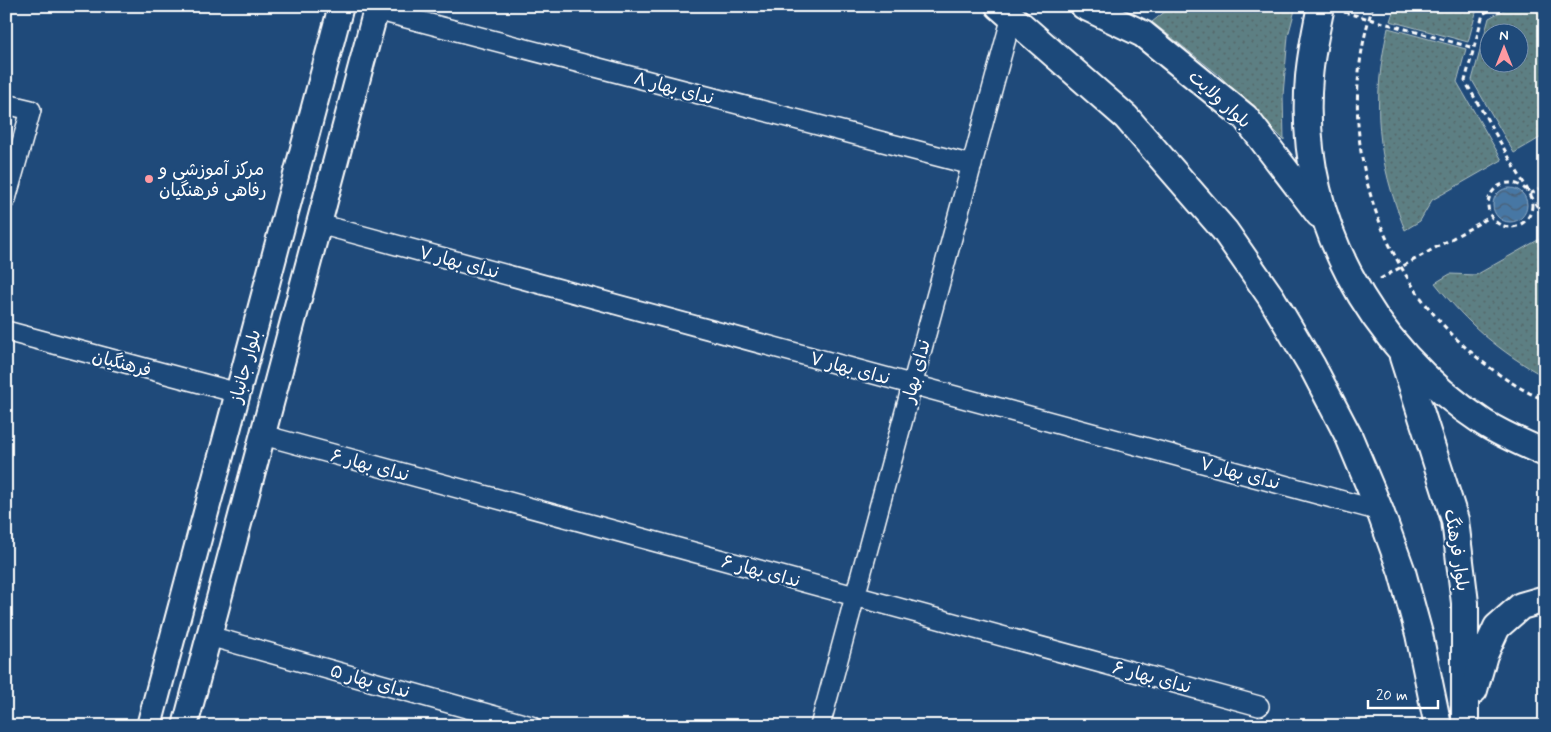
<svg xmlns="http://www.w3.org/2000/svg" width="1551" height="732" viewBox="0 0 1551 732" font-family="Mynerve,'Playpen Sans Arabic',sans-serif">
  <style>
    .grass { fill: url(#grass-dots); stroke: #aebfc1; fill-rule: evenodd }
    .water { fill: url(#water-waves); stroke: #91adc8 }
    .lines { fill: none; stroke-linecap: round; stroke-linejoin: round }
    .minor-casing { stroke: #fff; stroke-width: 22 }
    .tertiary-casing { stroke: #fff; stroke-width: 28 }
    .secondary-casing { stroke: #fff; stroke-width: 30 }
    .path { stroke: #fff; stroke-width: 3; stroke-dasharray: 5 4; stroke-linecap: butt }
    .minor { stroke: #1f4a7a; stroke-width: 19 }
    .tertiary { stroke: #1f4a7a; stroke-width: 24 }
    .secondary { stroke: #1f4a7a; stroke-width: 26 }
    .poi-dot { fill: #ff9aa2; stroke: #1f4a7a; stroke-width: 2 }
    .labels { text-anchor: middle; stroke-width: 4.5; stroke-linejoin: round; paint-order: stroke }
    .street-label { font-size: 18px; fill: #fff; stroke: #1f4a7a }
    .poi-label { font-size: 18px; fill: #fff; stroke: #1f4a7a; text-anchor: start }
  </style>
  <defs>
    <pattern id="grass-dots" width="8" height="8" patternUnits="userSpaceOnUse" patternTransform="scale(1.25)"><rect width="8" height="8" fill="#5d7f83"/><path d="M2 2h.1M6 6h.1" fill="none" stroke="#55686a" stroke-width="1.8" stroke-linecap="round"/></pattern>
    <pattern id="water-waves" width="16" height="10" patternUnits="userSpaceOnUse" patternTransform="scale(1.25)"><rect width="16" height="10" fill="#4777a4"/><path d="M0 5q4-4 8 0t8 0" fill="none" stroke="#4a5f74"/></pattern>
  </defs>
  <rect width="100%" height="100%" fill="#1f4a7a"/>
  <filter id="ink" filterUnits="userSpaceOnUse"><feTurbulence type="fractalNoise" baseFrequency=".02" numOctaves="2"/><feDisplacementMap in="SourceGraphic" scale="10" xChannelSelector="R" yChannelSelector="G"/><feConvolveMatrix kernelMatrix="1 2 1 2 8 2 1 2 1" color-interpolation-filters="sRGB"/></filter>
  <g filter="url(#ink)">
    <g class="grass">
      <path d="M1172 6H1296L1288 36 1283 95 1284 140 1219 75 1152 22Z"/>
      <path d="M1395 6H1482L1477 9 1468 42 1390 21Z"/>
      <path d="M1511 6H1545V135L1514 153 1472 80 1489 18ZM1488 32H1518V62H1488Z"/>
      <path d="M1388 28 1466 49 1457 82 1502 160 1432 200 1420 221 1405 230C1377 160 1371 102 1388 28Z"/>
      <path d="M1545 236V377C1498 351 1468 324 1435 283L1450 274 1476 275Z"/>
    </g>
    <circle class="water" cx="1510" cy="205" r="17"/>
    <g class="lines">
      <g class="minor-casing">
        <g id="minor">
          <path d="M376 10 972 165"/>
          <path d="M6 104 31 110 6 199"/>
          <path d="M319 224 1380 511"/>
          <path d="M6 331 238 393"/>
          <path d="M263 435 1259 706"/>
          <path d="M209 636 531 726"/>
          <path d="M820 726 1012 16"/>
        </g>
      </g>
      <g class="tertiary-casing">
        <g id="tertiary">
          <path d="M149 726 341 6"/>
          <path d="M185 726 377 6"/>
        </g>
      </g>
      <g class="secondary-casing">
        <g id="secondary">
          <path d="M999 6 1126 117 1225 231 1271 297 1312 366 1349 437 1380 511 1402 572 1419 634 1438 726"/>
          <path d="M1084 6 1143 34 1245 117 1319 214"/>
          <path d="M1321 6C1316 30 1311 53 1309 77 1297 216 1369 347 1484 423 1503 435 1524 444 1545 453"/>
          <path d="M1403 357 1455 520 1465 603V726"/>
          <path d="M1474 690 1484 655 1497 627 1521 606 1542 600 1545 601"/>
        </g>
      </g>
      <g class="path">
        <path d="M1373 6C1332 130 1374 269 1472 353 1494 372 1518 389 1545 400"/>
        <path d="M1496 6 1483 14 1465 81 1545 220"/>
        <path d="M1344 12 1474 48"/>
        <circle cx="1510" cy="205" r="22"/>
        <path d="M1530 194 1545 186"/>
        <path d="M1380 279 1490 217"/>
      </g>
      <use href="#minor" class="minor"/>
      <use href="#tertiary" class="tertiary"/>
      <use href="#secondary" class="secondary"/>
    </g>
  </g>
  <circle class="poi-dot" cx="149" cy="179" r="5"/>
  <g class="labels">
    <g class="street-label">
      <text transform="translate(674 88) rotate(15)" y="6">ندای بهار ۸</text>
      <text transform="translate(1220 99) rotate(42)" y="6">بلوار ولایت</text>
      <text transform="translate(459 262) rotate(15)" y="6">ندای بهار ۷</text>
      <text transform="translate(122 363) rotate(15)" y="6">فرهنگیان</text>
      <text transform="translate(245 366) rotate(-75)" y="6">بلوار جانباز</text>
      <text transform="translate(850 368) rotate(15)" y="6">ندای بهار ۷</text>
      <text transform="translate(916 371) rotate(-75)" y="6">ندای بهار</text>
      <text transform="translate(370 465) rotate(15)" y="6">ندای بهار ۶</text>
      <text transform="translate(1240 473) rotate(15)" y="6">ندای بهار ۷</text>
      <text transform="translate(1457 550) rotate(81)" y="6">بلوار فرهنگ</text>
      <text transform="translate(761 571) rotate(15)" y="6">ندای بهار ۶</text>
      <text transform="translate(1152 677) rotate(15)" y="6">ندای بهار ۶</text>
      <text transform="translate(370 681) rotate(16)" y="6">ندای بهار ۵</text>
    </g>
    <g class="poi-label">
      <text x="159" y="175">مرکز آموزشی و<tspan x="159" dy="21">رفاهی فرهنگیان</tspan></text>
    </g>
  </g>
  <rect width="1551" height="732" fill="none" stroke="#1f4a7a" stroke-width="25"/>
  <rect x="12" y="12" width="1526" height="707" fill="none" stroke="#fff" stroke-width="2" filter="url(#ink)"/>
  <g transform="translate(1504 48)"><circle r="24" fill="#1f4a7a" stroke="#7992af"/>
  <path d="M0-4L9 19L0 12L-9 19Z" fill="#ff9aa2"/>
  <text y="-8" font-size="14" font-weight="bold" text-anchor="middle" fill="#ffffff">N</text>
  </g>
  <path d="M1368 700v8h70v-8" fill="none" stroke="#ffffff" stroke-width="2.5"/>
  <text x="1376" y="700" font-size="15" fill="#ffffff" stroke="#1f4a7a" stroke-width="4" paint-order="stroke">20 m</text>
</svg>
